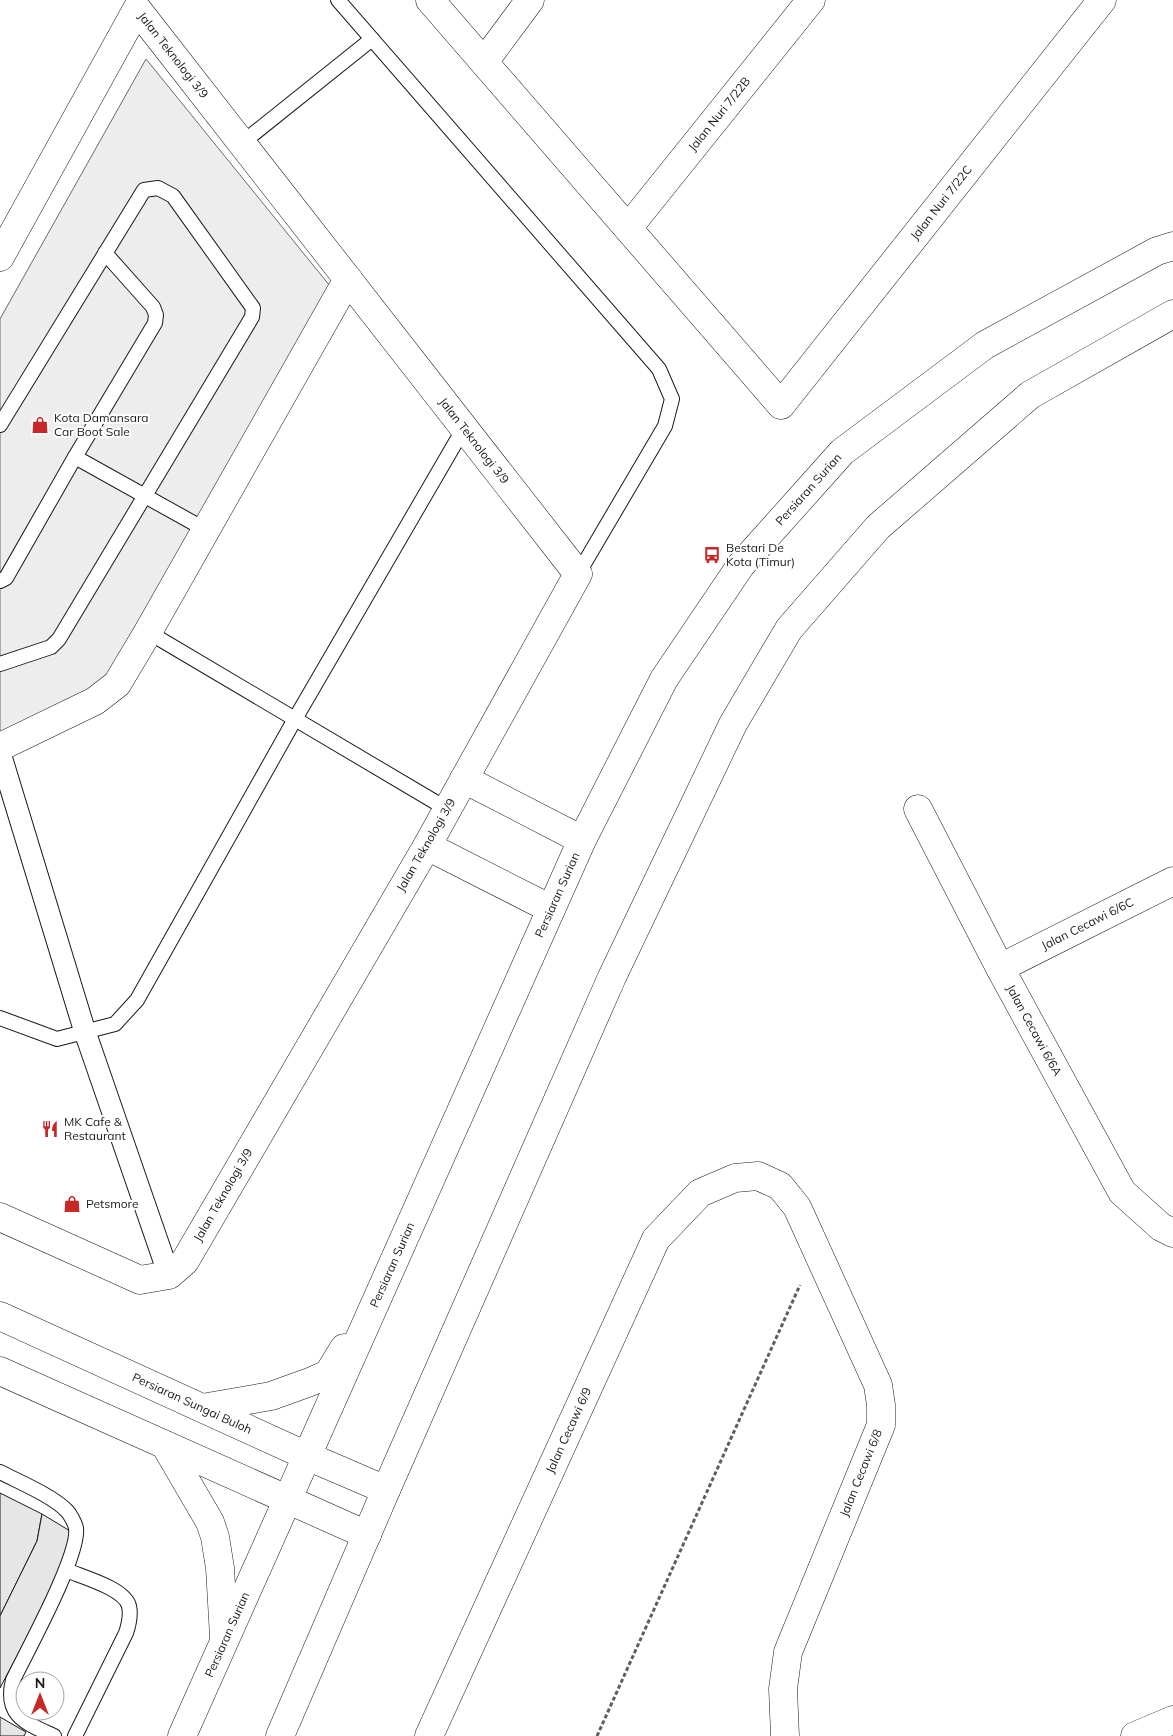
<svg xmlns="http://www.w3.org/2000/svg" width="1173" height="1736" viewBox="0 0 1173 1736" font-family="Mulish,sans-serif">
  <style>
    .parking { fill: #ededed; stroke: #6a6a6a }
    .building { fill: #e6e6e6; stroke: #1a1a1a }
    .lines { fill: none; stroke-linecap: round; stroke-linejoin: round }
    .service-casing { stroke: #1a1a1a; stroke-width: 16 }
    .pedestrian-casing { stroke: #1a1a1a; stroke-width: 23 }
    .minor-casing { stroke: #1a1a1a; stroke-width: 29 }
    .primary-casing { stroke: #1a1a1a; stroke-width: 29 }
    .path { stroke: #5f5f5f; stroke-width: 3; stroke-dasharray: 4 2.5; stroke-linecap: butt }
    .service { stroke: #fff; stroke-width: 14 }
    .pedestrian { stroke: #fff; stroke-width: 21 }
    .minor { stroke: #fff; stroke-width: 28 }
    .primary { stroke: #fff; stroke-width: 28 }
    .labels { text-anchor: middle; stroke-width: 4; stroke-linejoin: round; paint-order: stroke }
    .street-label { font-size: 12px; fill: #1a1a1a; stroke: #fff }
    .poi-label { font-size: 12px; fill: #1a1a1a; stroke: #fff; text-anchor: start }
  </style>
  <rect width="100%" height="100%" fill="#fff"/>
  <path class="parking" d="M146 59 330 286 102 685 0 732V319Z"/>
  <g class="building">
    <path d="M0 1493 42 1514 37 1541 0 1616Z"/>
    <path d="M42 1514 80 1537 0 1688V1616L37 1541Z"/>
    <path d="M0 1717 26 1732 24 1736H0Z"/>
  </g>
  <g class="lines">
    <g class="service-casing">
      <g id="service">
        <path d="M338 0 659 369 672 399 665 426 578 574"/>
        <path d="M242 143 372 39"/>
        <path d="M0 425 144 190 158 188 173 196 253 308 252 317 59 639 51 647 0 664"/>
        <path d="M75 457 206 530"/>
        <path d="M0 581 6 578 75 457 155 323 156 315 153 307 105 253"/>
        <path d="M148 632 447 809"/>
        <path d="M0 1018 57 1039 115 1024 137 1000 295 719 464 428"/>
        <path d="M0 1472C19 1482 53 1496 67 1511 70 1514 75 1523 76 1528 80 1555 27 1651 13 1680 4 1716 26 1723 54 1736"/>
        <path d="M66 1570C82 1577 124 1588 129 1606 131 1615 129 1624 126 1633L75 1736"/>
      </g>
    </g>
    <g class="pedestrian-casing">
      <path id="pedestrian" d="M0 753 85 1032 169 1275"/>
    </g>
    <g class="minor-casing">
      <g id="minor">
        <path id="s1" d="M430 0 781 405 1102 0"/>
        <path d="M484 62 530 0"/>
        <path id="s2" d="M628 228 811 0"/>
        <path id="s3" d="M0 257 137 9 578 574 427 846 185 1261 169 1275 140 1280 0 1217"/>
        <path d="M0 747 95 701 117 684 148 632 348 279"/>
        <path d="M464 779 582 840"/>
        <path id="s4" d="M918 809 1000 968 1122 1192 1161 1227 1173 1233"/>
        <path d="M427 846 551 909"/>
        <path id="s5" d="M1000 968 1173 881"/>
        <path id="s6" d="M429 1736 656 1239 700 1193 735 1178 758 1176 780 1186 797 1207 878 1385 881 1405V1425L788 1652 783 1689 785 1736"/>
        <path d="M1135 1736 1173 1720"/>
      </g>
    </g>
    <g class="primary-casing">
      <g id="primary">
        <path id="s7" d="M0 1316 307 1456 386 1490"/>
        <path d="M0 1371 367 1535"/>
        <path d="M202 1408 271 1396 310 1382 328 1374 344 1348"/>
        <path d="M165 1445 210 1522 215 1537 220 1568 224 1637"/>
        <path id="s8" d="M182 1736 582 840 664 679 741 565 842 452 985 345 1157 251 1173 246"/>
        <path d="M280 1736 386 1490 612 977 733 724 789 629 878 527 1030 395 1173 314"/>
      </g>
    </g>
    <path class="path" d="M597 1736 800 1285"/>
    <use href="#service" class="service"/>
    <use href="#pedestrian" class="pedestrian"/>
    <use href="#minor" class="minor"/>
    <use href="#primary" class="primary"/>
  </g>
  <defs>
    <g id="shop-bare" transform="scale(1.35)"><path d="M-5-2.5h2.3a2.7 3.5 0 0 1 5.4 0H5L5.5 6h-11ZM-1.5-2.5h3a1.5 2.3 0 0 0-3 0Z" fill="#c62828" stroke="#fff" stroke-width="2.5" paint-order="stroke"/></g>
    <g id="bus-bare" transform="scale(1.35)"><path d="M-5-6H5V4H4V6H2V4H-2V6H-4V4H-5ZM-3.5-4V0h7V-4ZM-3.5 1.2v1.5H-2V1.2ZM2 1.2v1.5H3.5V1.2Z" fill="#c62828" stroke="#fff" stroke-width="2.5" paint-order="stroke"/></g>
    <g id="restaurant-bare" transform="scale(1.35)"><path d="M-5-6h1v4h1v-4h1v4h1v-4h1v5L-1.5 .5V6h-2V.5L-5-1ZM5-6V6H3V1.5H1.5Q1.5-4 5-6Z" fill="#c62828" stroke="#fff" stroke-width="2.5" paint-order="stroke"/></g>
  </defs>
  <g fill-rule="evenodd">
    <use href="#shop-bare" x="40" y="425"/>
    <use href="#bus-bare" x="712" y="555"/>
    <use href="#restaurant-bare" x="50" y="1129"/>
    <use href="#shop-bare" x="72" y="1204"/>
  </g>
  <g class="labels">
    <g class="street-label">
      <text dy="4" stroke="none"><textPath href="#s3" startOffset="342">Jalan Teknologi 3/9</textPath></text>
      <text dy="4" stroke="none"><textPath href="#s2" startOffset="146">Jalan Nuri 7/22B</textPath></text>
      <text dy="4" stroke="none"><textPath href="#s1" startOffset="794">Jalan Nuri 7/22C</textPath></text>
      <text dy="4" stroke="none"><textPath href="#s3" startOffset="831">Jalan Teknologi 3/9</textPath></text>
      <text dy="4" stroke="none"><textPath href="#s8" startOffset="1401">Persiaran Surian</textPath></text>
      <text transform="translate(426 845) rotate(-60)" y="4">Jalan Teknologi 3/9</text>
      <text dy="4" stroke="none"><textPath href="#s8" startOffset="921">Persiaran Surian</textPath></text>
      <text dy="4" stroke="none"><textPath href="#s5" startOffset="98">Jalan Cecawi 6/6C</textPath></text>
      <text dy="4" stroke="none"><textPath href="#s4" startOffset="250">Jalan Cecawi 6/6A</textPath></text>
      <text transform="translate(223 1195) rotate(-60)" y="4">Jalan Teknologi 3/9</text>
      <text dy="4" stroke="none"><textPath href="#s8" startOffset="516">Persiaran Surian</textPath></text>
      <text dy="4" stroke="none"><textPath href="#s7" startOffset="211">Persiaran Sungai Buloh</textPath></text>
      <text dy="4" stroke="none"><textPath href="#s6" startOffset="336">Jalan Cecawi 6/9</textPath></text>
      <text transform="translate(861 1473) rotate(-68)" y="4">Jalan Cecawi 6/8</text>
      <text dy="4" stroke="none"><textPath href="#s8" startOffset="111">Persiaran Surian</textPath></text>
    </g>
    <g class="poi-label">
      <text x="54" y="422">Kota Damansara<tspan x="54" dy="14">Car Boot Sale</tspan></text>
      <text x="726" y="552">Bestari De<tspan x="726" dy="14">Kota (Timur)</tspan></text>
      <text x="64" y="1126">MK Cafe &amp;<tspan x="64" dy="14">Restaurant</tspan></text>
      <text x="86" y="1208">Petsmore</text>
    </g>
  </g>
  <g transform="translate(40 1696)"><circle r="24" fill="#ffffff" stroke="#a3a3a3"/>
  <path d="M0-4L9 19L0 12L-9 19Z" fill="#c62828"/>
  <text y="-8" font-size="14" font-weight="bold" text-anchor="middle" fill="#1a1a1a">N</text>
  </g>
</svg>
